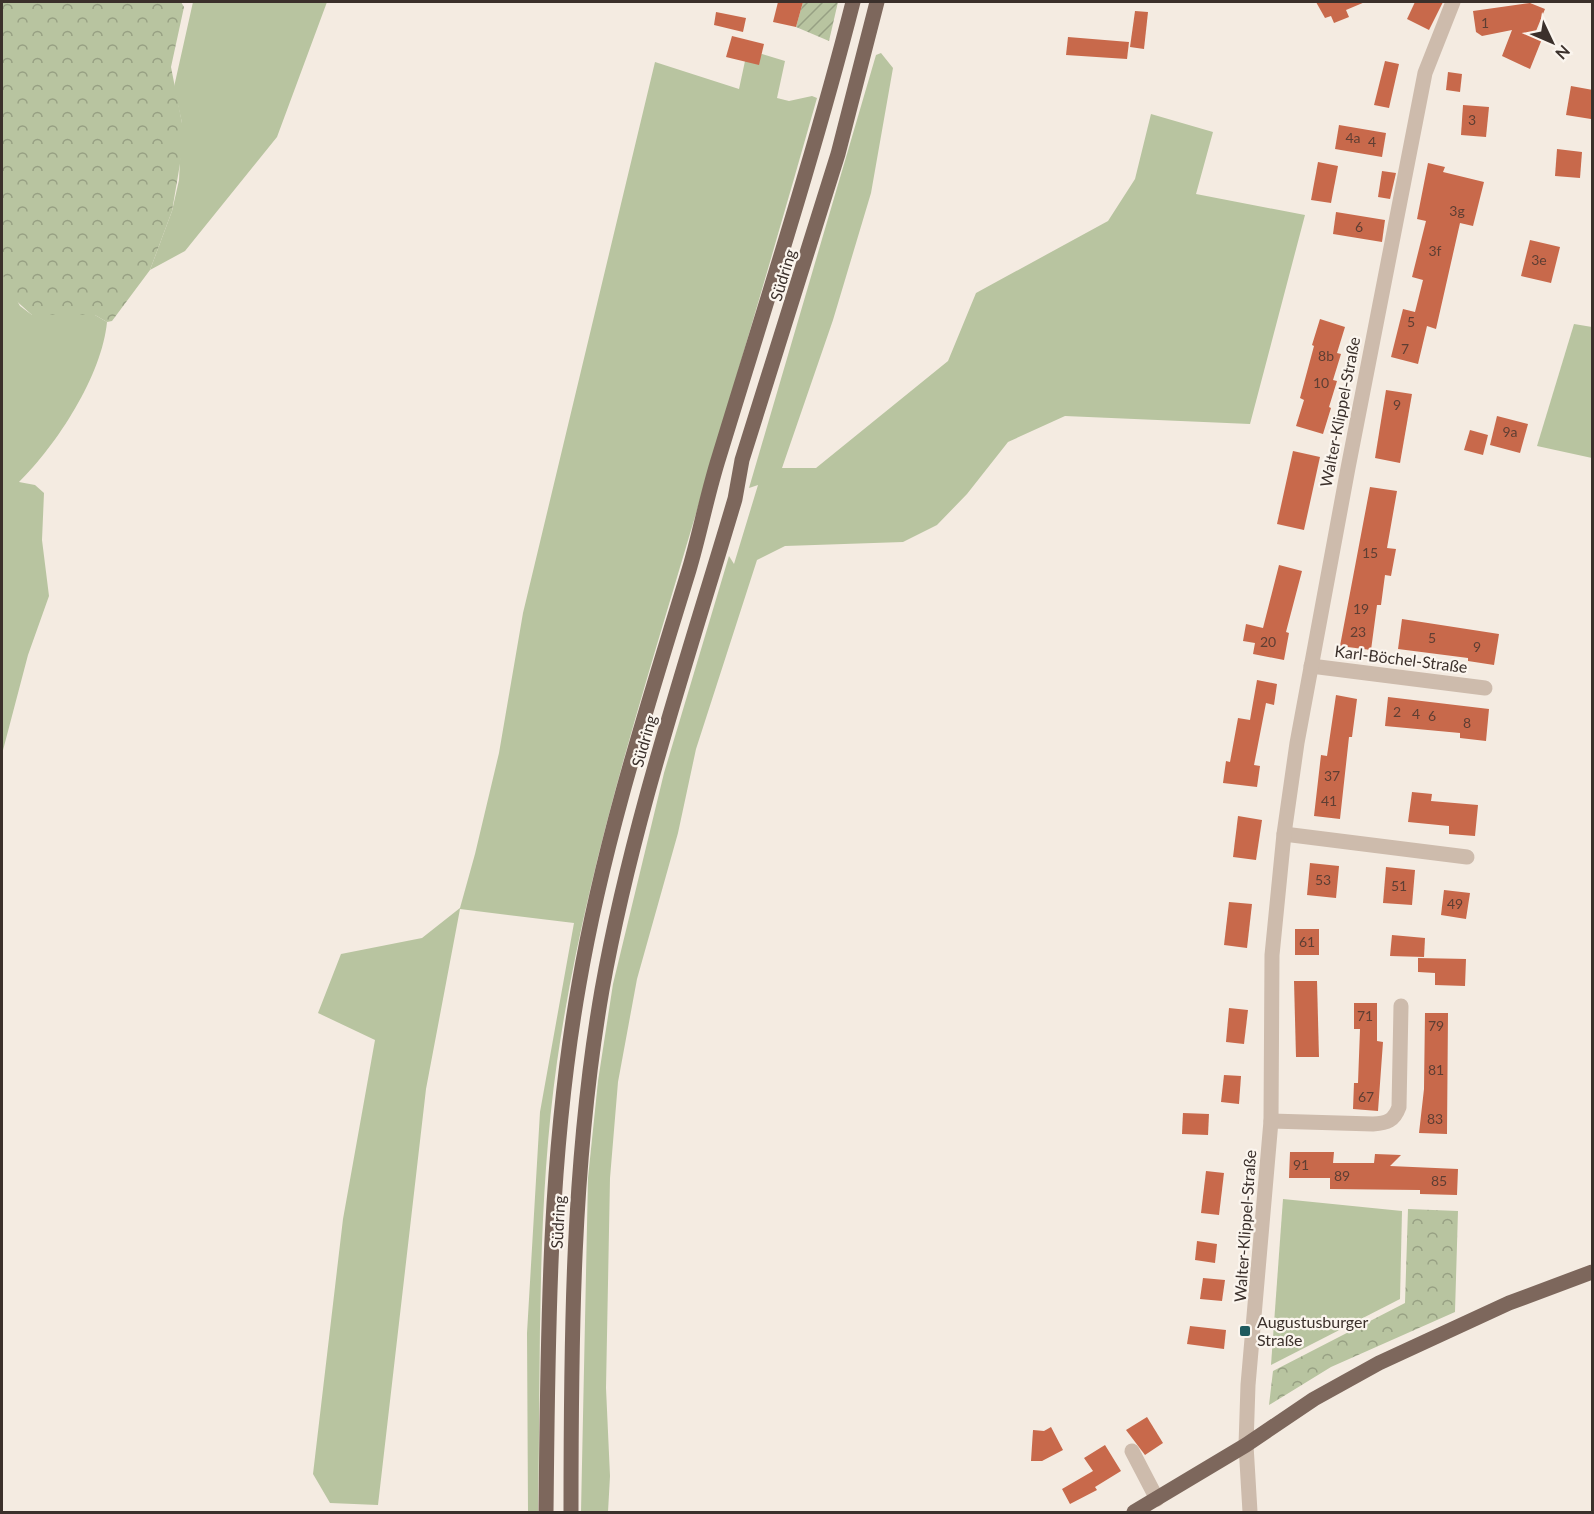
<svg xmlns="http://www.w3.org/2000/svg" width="1594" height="1514" viewBox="0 0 1594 1514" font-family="Lato,sans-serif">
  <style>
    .green { fill: #b8c4a0 }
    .forest { fill: url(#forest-crowns) }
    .garden { fill: url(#garden-furrows) }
    .building { fill: #c8694b }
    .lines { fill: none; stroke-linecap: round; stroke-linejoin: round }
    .minor { stroke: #cdbbac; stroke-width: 15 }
    .major { stroke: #7d675c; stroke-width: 15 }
    .poi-dot { fill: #1f5a5e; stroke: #fbf5ee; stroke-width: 2 }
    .labels { text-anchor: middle; stroke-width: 4.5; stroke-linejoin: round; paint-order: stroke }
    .number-label { font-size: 14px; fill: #5e3e33 }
    .street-label { font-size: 16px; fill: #3b302b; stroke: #fbf5ee }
    .poi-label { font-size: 16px; fill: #3b302b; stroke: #fbf5ee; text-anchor: start }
  </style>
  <defs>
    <pattern id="forest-crowns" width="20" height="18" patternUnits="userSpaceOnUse" patternTransform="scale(1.5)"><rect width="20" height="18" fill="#b8c4a0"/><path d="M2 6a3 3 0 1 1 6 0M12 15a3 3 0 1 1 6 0" fill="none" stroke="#97a083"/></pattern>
    <pattern id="garden-furrows" width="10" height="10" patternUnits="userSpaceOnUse" patternTransform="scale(1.5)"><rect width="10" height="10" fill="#b8c4a0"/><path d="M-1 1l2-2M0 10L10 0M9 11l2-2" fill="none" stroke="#97a083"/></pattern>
  </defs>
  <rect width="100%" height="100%" fill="#f4ebe1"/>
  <g class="green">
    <path d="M193 2H327L277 137 185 251 150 270 172 211 179 180 182 123 174 87Z"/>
    <path d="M881 53 893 68 871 193 833 320 782 468H816L948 361 976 293 1108 221 1135 179 1151 114 1213 132 1196 194 1305 215 1250 424 1065 416 1008 442 967 494 937 525 903 542 785 546 757 560 696 749 678 833 637 979 618 1082 610 1178 606 1388 610 1476 608 1512H581L588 1178 598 1081 613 984 664 773 729 556 734 564 758 485 749 488 876 55Z"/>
    <path d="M762 54 785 61 777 98 789 101 812 96 817 98C772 257 725 416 678 574 630 735 581 895 557 1062 536 1211 541 1362 538 1512H528L527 1333 540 1112 574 923 460 909 426 1089 378 1505 330 1503 313 1474 343 1219 375 1040 318 1013 341 954 422 938 460 908 475 854 499 753 523 613 655 62 739 89 745 61Z"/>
    <path d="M2 273 20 306 32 315H95L107 322C102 375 57 445 19 482L35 485 44 493 42 540 49 596 28 655 2 754Z"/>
    <path d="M1574 324 1592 327V458L1537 446Z"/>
    <path d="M1283 1199 1402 1211 1400 1299 1271 1365Z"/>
  </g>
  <g class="forest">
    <path d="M2 2H181L184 7 171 67 182 123V152L172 211 150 270 112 321 107 322 95 315H32L12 297 2 273Z"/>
    <path d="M1408 1209 1458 1211 1455 1312 1331 1367 1269 1405 1273 1371 1405 1303Z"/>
  </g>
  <path class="garden" d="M803 2H838L829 41 796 27Z"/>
  <g class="building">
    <path d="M778 2H803L796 27 773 22Z"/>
    <path d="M1316 2H1365L1346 10 1349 17 1334 23 1331 16 1325 18Z"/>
    <path d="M1415 2H1443L1429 30 1407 19Z"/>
    <path d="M1530 3 1545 9 1536 31 1544 34 1530 69 1502 56 1512 30 1482 36 1476 32 1473 11Z"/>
    <path d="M1135 11 1148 12 1144 49 1130 47Z"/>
    <path d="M716 12 746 18 743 32 714 25Z"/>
    <path d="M732 36 764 44 759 65 726 57Z"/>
    <path d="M1068 37 1129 42 1127 59 1066 55Z"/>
    <path d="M1385 61 1399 64 1389 108 1374 105Z"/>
    <path d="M1448 72 1462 74 1460 92 1446 90Z"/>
    <path d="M1571 86 1593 90 1591 119 1566 115Z"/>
    <path d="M1463 105 1489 107 1486 137 1461 135Z"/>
    <path d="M1339 125 1386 133 1382 157 1335 149Z"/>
    <path d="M1557 149 1582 152 1580 178 1555 176Z"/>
    <path d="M1318 162 1338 166 1331 203 1311 200Z"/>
    <path d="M1428 163 1445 167 1443 172 1484 182 1473 226 1460 223 1436 329 1427 326 1418 364 1391 357 1403 309 1415 312 1423 280 1412 277 1426 221 1417 219Z"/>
    <path d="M1382 171 1396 173 1390 199 1378 197Z"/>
    <path d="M1336 212 1385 220 1382 242 1333 234Z"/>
    <path d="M1530 240 1560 247 1551 283 1521 276Z"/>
    <path d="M1320 319 1345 327 1337 353 1341 354 1333 380 1337 381 1329 407 1331 408 1323 434 1296 426 1304 400 1300 398 1314 346 1312 345Z"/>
    <path d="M1386 390 1412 394 1400 463 1375 458Z"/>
    <path d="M1497 416 1528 424 1520 453 1490 445Z"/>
    <path d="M1470 430 1488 435 1483 455 1464 450Z"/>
    <path d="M1293 451 1320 457 1304 530 1277 524Z"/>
    <path d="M1370 487 1397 491 1387 548 1396 549 1391 576 1385 575 1381 605H1377L1371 650 1340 646Z"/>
    <path d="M1279 565 1302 571 1286 632 1289 633 1284 660 1253 654 1255 643 1243 641 1246 624 1263 628Z"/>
    <path d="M1402 619 1499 634 1494 665 1468 661V658L1398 649Z"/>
    <path d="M1257 680 1277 684 1274 705 1266 703 1254 765 1260 766 1257 787 1223 783 1226 761 1230 762 1238 718 1250 720Z"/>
    <path d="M1336 695 1357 699 1352 737H1349L1340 819 1314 816 1321 755 1327 756Z"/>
    <path d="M1388 697 1489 709 1486 741 1460 738V733L1385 726Z"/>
    <path d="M1412 792 1432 794 1431 801 1478 805 1475 836 1449 834V826L1408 822Z"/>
    <path d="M1238 816 1262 820 1256 860 1233 857Z"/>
    <path d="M1310 863 1339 866 1336 898 1307 895Z"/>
    <path d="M1386 867 1415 870 1412 905 1383 903Z"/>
    <path d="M1444 890 1470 893 1466 919 1441 915Z"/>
    <path d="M1229 902 1252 904 1247 948 1224 945Z"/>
    <rect x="1295" y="929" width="24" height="26"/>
    <path d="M1392 935 1425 938 1424 957 1390 956Z"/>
    <path d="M1418 958 1466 959 1465 986 1435 985V973L1418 972Z"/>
    <path d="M1294 981H1317L1319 1057H1296Z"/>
    <path d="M1354 1003H1377V1041L1383 1042 1378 1111 1353 1109 1354 1083H1358L1360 1029H1354Z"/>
    <path d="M1229 1008 1248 1010 1244 1044 1226 1042Z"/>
    <path d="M1425 1013H1448L1447 1134 1419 1133 1424 1089Z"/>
    <path d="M1224 1075 1241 1076 1239 1104 1221 1102Z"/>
    <path d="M1183 1113 1209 1114 1208 1135 1182 1134Z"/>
    <path d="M1290 1152H1334L1333 1163H1374L1375 1154 1401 1155 1390 1166 1458 1169 1457 1195 1420 1194V1190L1330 1189V1178H1289Z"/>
    <path d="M1206 1171 1224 1173 1219 1215 1201 1213Z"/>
    <path d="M1197 1241 1217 1244 1215 1263 1195 1260Z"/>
    <path d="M1203 1278 1225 1280 1222 1301 1200 1299Z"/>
    <path d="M1190 1326 1226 1330 1224 1349 1187 1344Z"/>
    <path d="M1147 1417 1163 1443 1145 1455 1126 1430Z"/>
    <path d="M1051 1427 1063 1450 1042 1461H1031L1033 1430 1044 1431Z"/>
    <path d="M1105 1445 1121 1471 1095 1487 1097 1490 1070 1504 1062 1489 1093 1471 1084 1458Z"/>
  </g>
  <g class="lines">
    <g class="minor">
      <path d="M1311 666 1485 688"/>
      <path d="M1284 834 1467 857"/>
      <path d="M1271 1121 1373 1124C1387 1123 1394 1121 1399 1107L1401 1006"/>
      <path d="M1132 1451 1157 1499"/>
      <path d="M1250 1512 1246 1445 1248 1385 1271 1121 1272 955 1284 834 1297 743 1348 468 1425 73 1453 2"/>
    </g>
    <g class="major">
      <path d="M546 1512C548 1336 548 1159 579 984 603 844 647 707 689 570 700 533 707 495 719 457 765 306 814 155 853 2"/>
      <path d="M571 1512C571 1338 572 1163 602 990 632 823 687 661 735 499L742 460 838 154 877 2"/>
      <path d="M1134 1512 1246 1445 1314 1399 1379 1363 1509 1303 1592 1272"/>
    </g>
  </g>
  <rect class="poi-dot" x="1239" y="1325" width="12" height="12" rx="3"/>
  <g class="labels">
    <g class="number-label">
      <text x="1485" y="28">1</text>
      <text x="1472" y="125">3</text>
      <text x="1353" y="143">4a</text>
      <text x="1372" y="147">4</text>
      <text x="1457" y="216">3g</text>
      <text x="1359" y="232">6</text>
      <text x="1435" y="256">3f</text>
      <text x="1539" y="265">3e</text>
      <text x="1411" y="327">5</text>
      <text x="1405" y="354">7</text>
      <text x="1326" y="361">8b</text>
      <text x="1321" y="388">10</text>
      <text x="1397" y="410">9</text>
      <text x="1510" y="437">9a</text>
      <text x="1370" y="558">15</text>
      <text x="1361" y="614">19</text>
      <text x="1358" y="637">23</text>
      <text x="1432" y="643">5</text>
      <text x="1268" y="647">20</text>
      <text x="1477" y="652">9</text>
      <text x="1397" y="717">2</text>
      <text x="1416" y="719">4</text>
      <text x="1432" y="721">6</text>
      <text x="1467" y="728">8</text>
      <text x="1332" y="781">37</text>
      <text x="1329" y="806">41</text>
      <text x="1323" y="885">53</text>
      <text x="1399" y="891">51</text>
      <text x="1455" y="909">49</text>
      <text x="1307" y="947">61</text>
      <text x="1365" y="1021">71</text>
      <text x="1436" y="1031">79</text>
      <text x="1436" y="1075">81</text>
      <text x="1366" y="1102">67</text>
      <text x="1435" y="1124">83</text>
      <text x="1301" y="1170">91</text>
      <text x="1342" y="1181">89</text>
      <text x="1439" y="1186">85</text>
    </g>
    <g class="street-label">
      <text transform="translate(783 275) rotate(-73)" y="6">Südring</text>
      <text transform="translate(1340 412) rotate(-79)" y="6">Walter-Klippel-Straße</text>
      <text transform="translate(1401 659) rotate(7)" y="6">Karl-Böchel-Straße</text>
      <text transform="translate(644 741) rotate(-74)" y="6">Südring</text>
      <text transform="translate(558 1222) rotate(-87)" y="6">Südring</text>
      <text transform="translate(1245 1226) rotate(-86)" y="6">Walter-Klippel-Straße</text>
    </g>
    <g class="poi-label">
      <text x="1257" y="1328">Augustusburger<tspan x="1257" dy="18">Straße</tspan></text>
    </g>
  </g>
  <rect width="1594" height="1514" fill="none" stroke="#3b302b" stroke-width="6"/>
  <g transform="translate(1552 42) rotate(134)" stroke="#fbf5ee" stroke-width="4.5" paint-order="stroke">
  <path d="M0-4.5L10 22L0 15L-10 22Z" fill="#3b302b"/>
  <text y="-9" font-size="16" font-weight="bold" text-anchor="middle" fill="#3b302b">N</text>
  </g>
</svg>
